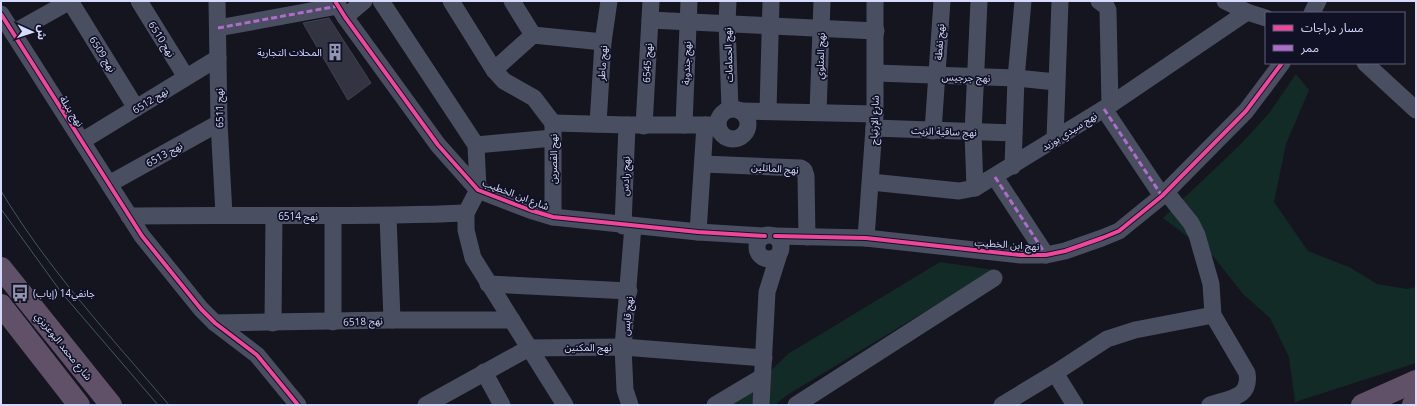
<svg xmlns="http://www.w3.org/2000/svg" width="1417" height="406" viewBox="0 0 1417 406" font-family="'Open Sans','Noto Sans Arabic',sans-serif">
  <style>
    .green { fill: #132b27 }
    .building { fill: #333442; stroke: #404053 }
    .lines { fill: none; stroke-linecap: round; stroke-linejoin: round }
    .minor { stroke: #4a4e61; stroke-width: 17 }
    .highway { stroke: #605168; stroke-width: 22 }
    .tram { stroke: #405a62; stroke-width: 1 }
    .quiet { stroke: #b06ccc; stroke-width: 3; stroke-dasharray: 6 3; stroke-linecap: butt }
    .cycleway-casing { stroke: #101125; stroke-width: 6 }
    .cycleway { stroke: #ed469a; stroke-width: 4 }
    .labels { text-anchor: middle; stroke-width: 3.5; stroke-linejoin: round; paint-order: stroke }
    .street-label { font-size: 10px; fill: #d6dafd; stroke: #101125 }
    .poi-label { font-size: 10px; fill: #d6dafd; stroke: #101125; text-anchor: end }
  </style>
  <rect width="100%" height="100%" fill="#151520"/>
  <g class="green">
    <path d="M1296 74 1309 90 1286 144 1274 202 1308 251 1351 268 1377 284 1407 289 1416 287V363L1295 402 1289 357 1270 318 1243 294 1213 256 1163 218 1241 144 1270 112Z"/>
    <path d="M940 262 994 270 787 395 775 405H725L752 389 788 354Z"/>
  </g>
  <path class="building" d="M329 18 371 83 348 100 303 23Z"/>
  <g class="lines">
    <g class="minor">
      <path d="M70 1 136 108"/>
      <path d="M139 1 186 77"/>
      <path d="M217 1 219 123 224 214"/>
      <path d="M335 1 345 17 438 145 478 190 530 210 553 217 698 232 765 236"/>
      <path d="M381 1 476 145 478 190 466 213V230L473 258 565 405"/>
      <path d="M451 1 494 70 504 81 534 98 553 123"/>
      <path d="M512 1 533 35"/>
      <path d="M728 1 727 23 730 109"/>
      <path d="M1099 1 1106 6 1108 10 1110 105"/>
      <path d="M1225 1 1247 12 1266 18"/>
      <path d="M1312 13 1318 1"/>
      <path d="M1 14 142 236 201 309 215 323 257 355 298 405"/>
      <path d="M345 17 364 1"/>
      <path d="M650 20 876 31"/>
      <path d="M218 28 338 6"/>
      <path d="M13 33 70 1"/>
      <path d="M1365 63 1416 110"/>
      <path d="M494 70 533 35 603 42"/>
      <path d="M876 73 1016 78 1056 82"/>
      <circle cx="733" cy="124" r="15"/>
      <path d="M1104 109 1162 196"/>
      <path d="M768 110 771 1"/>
      <path d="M741 111 875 114"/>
      <path d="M818 112 822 1"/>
      <path d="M598 124 603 42 609 1"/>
      <path d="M684 125 689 1"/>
      <path d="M644 126 651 1"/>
      <path d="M874 128 1014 133"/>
      <path d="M933 131 942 1"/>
      <path d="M1055 139 1060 1"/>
      <path d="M82 141 218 58"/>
      <path d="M476 145 553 138"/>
      <path d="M703 164 801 168 804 170 806 176 807 237"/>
      <path d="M1013 166 1016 78 1023 1"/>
      <path d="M995 177 1046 255"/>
      <path d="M871 182 959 191 975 188 1110 105 1247 12"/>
      <path d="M109 184 219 123"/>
      <path d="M975 188 973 133 979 1"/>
      <path d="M1166 192 1191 223 1197 235 1211 284 1213 315 1247 373C1251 398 1230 398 1210 405"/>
      <path d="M129 216C242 214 354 218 466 213"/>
      <path d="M388 216 392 320"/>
      <path d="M553 217V123L627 125H718"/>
      <path d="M623 226 627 125"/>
      <path d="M698 232 705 125"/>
      <circle cx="769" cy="247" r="12"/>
      <path d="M775 236 866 238 1020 255H1046L1065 251 1102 238 1119 231 1162 196 1246 111 1282 63"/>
      <path d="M866 238 875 114V1"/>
      <path d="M488 284 629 291"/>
      <path d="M333 322V216"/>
      <path d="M215 323 392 320H512"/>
      <path d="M273 323 274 216"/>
      <path d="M484 372 502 405"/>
      <path d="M1055 373 1075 405"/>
      <path d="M426 405 529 348 623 347 764 358"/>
      <path d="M630 405 625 390 623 347 633 226"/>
      <path d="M715 405 762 377"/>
      <path d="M761 405 767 292 778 257"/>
      <path d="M796 405 994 278"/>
      <path d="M1002 405 1055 373 1107 339 1135 330 1213 315"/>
    </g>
    <g class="highway">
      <path d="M1 268 111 405"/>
      <path d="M1 305 79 405"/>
      <path d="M1362 405 1416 381"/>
      <path d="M1413 405 1416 404"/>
    </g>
    <g class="tram">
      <path d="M1 191C48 269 110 336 169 405"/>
      <path d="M1 209 61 292 158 405"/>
    </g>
    <g class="quiet">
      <path d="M218 28 338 6"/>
      <path d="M1104 109 1162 196"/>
      <path d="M995 177 1046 255"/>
    </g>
    <g class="cycleway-casing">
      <g id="cycleway">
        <path d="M335 1 345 17 438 145 478 190 530 210 553 217 698 232 765 236"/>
        <path d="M1 14 142 236 201 309 215 323 257 355 298 405"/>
        <path d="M775 236 866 238 1020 255H1046L1065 251 1102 238 1119 231 1162 196 1246 111 1282 63"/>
      </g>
    </g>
    <use href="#cycleway" class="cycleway"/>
  </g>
  <defs>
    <g id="building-bare" transform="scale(1.38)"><path d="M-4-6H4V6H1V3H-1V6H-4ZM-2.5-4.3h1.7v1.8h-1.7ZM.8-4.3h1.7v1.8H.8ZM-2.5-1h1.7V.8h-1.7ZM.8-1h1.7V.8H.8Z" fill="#9295b0" stroke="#101125" stroke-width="2.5" paint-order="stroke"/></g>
    <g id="bus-bare" transform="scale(1.38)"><path d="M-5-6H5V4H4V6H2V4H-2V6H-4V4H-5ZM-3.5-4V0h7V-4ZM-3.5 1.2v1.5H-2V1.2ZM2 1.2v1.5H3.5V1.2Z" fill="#9295b0" stroke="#101125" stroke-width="2.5" paint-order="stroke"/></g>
  </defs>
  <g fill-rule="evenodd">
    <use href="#building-bare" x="335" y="52"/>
    <use href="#bus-bare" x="20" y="293"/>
  </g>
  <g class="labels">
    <g class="street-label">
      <text transform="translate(162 39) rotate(58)" y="4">نهج 6510</text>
      <text transform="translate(939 42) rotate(-86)" y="4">نهج نفطة</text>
      <text transform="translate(103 54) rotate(58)" y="4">نهج 6509</text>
      <text transform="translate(728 55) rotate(-92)" y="4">نهج الحمامات</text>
      <text transform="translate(820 56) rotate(-88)" y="4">نهج المتلوي</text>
      <text transform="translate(602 63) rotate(-86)" y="4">نهج ماطر</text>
      <text transform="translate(647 63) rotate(-87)" y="4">نهج 6545</text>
      <text transform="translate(686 63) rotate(-88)" y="4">نهج جندوبة</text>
      <text transform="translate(966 77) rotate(2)" y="4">نهج جرجيس</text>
      <text transform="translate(150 100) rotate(-32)" y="4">نهج 6512</text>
      <text transform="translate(219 108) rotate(-91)" y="4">نهج 6511</text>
      <text transform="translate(72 111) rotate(57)" y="4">نهج بنبلة</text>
      <text transform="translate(874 120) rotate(-88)" y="4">شارع الإرتياح</text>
      <text transform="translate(944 131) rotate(2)" y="4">نهج ساقية الزيت</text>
      <text transform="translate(1069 131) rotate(-32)" y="4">نهج سيدي بوزيد</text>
      <text transform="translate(164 154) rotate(-29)" y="4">نهج 6513</text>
      <text transform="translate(553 159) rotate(-90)" y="4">نهج القصرين</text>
      <text transform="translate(775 168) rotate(4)" y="4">نهج الماتلين</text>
      <text transform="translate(625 176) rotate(-88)" y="4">نهج رادس</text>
      <text transform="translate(516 194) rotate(21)" y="4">شارع ابن الخطيب</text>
      <text x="298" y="220">نهج 6514</text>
      <text transform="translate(1007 244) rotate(4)" y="4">نهج ابن الخطيب</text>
      <text transform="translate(627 316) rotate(-84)" y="4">نهج قابس</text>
      <text transform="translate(363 321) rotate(-2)" y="4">نهج 6518</text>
      <text transform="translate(64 346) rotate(51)" y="4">شارع محمد البوعزيزي</text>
      <text x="588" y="351">نهج المكنين</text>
    </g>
    <g class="poi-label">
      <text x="322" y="56">المحلات التجارية</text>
      <text x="33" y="297" text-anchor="start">جانفي14 (إياب)</text>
    </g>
  </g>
  <rect width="1417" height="406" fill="none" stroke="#d6dafd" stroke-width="4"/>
  <rect x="1265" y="12" width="140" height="52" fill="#101125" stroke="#5f617b"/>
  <rect x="1273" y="25" width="20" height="6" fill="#ed469a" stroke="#5f617b"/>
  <text x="1301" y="32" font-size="12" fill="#d6dafd">مسار دراجات</text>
  <rect x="1273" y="45" width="20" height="6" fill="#b06ccc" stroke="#5f617b"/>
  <text x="1301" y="52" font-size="12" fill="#d6dafd">ممر</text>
  <g transform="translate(32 32) rotate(93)" stroke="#101125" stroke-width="3" paint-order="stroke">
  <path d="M0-3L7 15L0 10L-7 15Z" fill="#d6dafd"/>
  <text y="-6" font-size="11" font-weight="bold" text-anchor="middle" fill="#d6dafd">ش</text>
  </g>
</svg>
